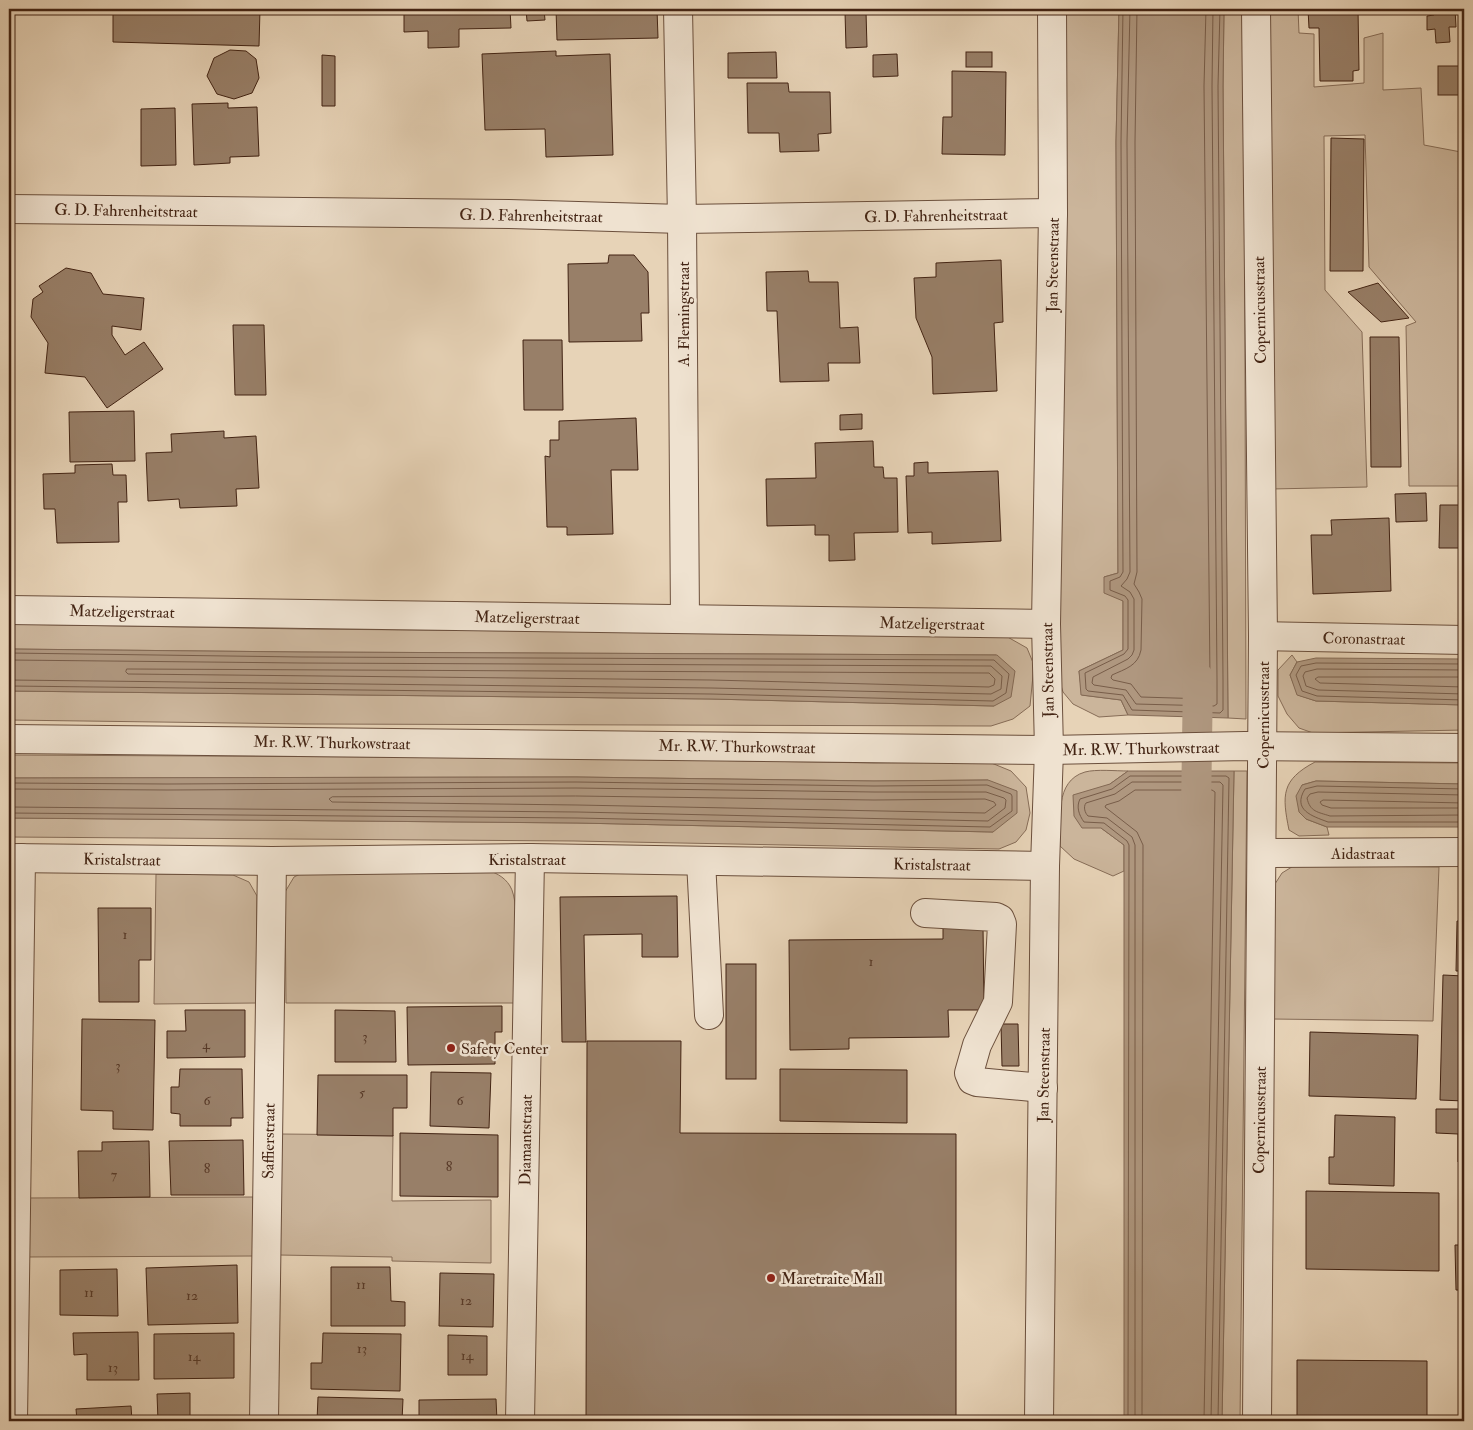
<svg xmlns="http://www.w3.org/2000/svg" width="1473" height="1430" viewBox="0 0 1473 1430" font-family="'IM FELL Double Pica',serif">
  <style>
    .green { fill: #cbb59b; stroke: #866c57 }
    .water { fill: #af977f; stroke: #836954 }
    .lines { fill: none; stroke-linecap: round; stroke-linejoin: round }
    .shore { stroke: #785d49; stroke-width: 1 }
    .canal { stroke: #af977f; stroke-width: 30 }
    .building { fill: #987f68; stroke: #422313 }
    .minor-casing { stroke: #6b4f3c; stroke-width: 30 }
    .minor { stroke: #efe2d0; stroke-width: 28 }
    .poi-dot { fill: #8f2418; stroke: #efe2d0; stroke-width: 2 }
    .labels { text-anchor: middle; stroke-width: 5; stroke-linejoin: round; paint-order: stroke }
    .number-label { font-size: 14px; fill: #583a28 }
    .street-label { font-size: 16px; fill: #422313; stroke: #efe2d0 }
    .poi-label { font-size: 16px; fill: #422313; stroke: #efe2d0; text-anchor: start }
  </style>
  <rect width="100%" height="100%" fill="#e7d3b7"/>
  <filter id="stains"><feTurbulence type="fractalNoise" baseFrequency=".004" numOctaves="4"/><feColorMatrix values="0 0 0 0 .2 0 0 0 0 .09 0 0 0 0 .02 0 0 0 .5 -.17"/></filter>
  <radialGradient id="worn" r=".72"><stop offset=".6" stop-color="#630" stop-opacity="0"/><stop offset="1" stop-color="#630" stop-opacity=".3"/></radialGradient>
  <g class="green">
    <path d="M1062 9H1119L1116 142 1118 573 1104 577 1123 601V650L1079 671 1082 695 1121 700 1128 715 1099 717 1073 704 1063 692 1058 676Z"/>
    <path d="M1224 9H1244L1246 719 1228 718 1223 86Z"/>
    <path d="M1267 9H1298L1299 33 1314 34V87L1364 83V38L1383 33V90L1421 88 1424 145 1461 152 1462 194H1464V486H1409L1406 326 1416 322 1369 267 1365 135 1324 136 1325 290 1362 332 1367 487 1271 489Z"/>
    <path d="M9 624 302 629 1004 635 1027 648 1034 665 1030 706 1013 719 991 726 306 724 9 720V691L711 699 994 706 1014 671 996 655 301 652 9 649Z"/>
    <path d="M1292 655 1297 662 1290 675 1298 695 1316 701 1464 705V730L1313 733 1299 728 1287 714 1278 696V670Z"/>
    <path d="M9 755 577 758 874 763 989 762 1011 771 1026 787 1030 813 1026 830 1016 842 999 849 574 841 9 837V818L577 823 993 832 988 780 874 781 576 777 9 778Z"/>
    <path d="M1315 762 1464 763V784L1316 781 1302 785 1306 819 1327 827 1329 835 1299 836 1289 830C1282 795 1281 780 1315 762Z"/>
    <path d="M1128 771 1110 784 1101 828 1124 845V871L1113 876 1074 859 1060 846C1061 820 1054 781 1085 772 1096 769 1116 771 1128 771Z"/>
    <path d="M1234 771H1247L1240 1421H1222Z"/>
    <path d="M1295 865 1439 867 1433 1021 1272 1019 1273 887 1282 873Z"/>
    <path d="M484 869C494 872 504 876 510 886 521 903 517 979 517 1003H286L285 892 294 877 306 871Z"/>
    <path d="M156 874 233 875 249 882 257 896 256 1003 154 1004Z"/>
    <path d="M280 1134 393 1135 392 1201 491 1200V1263L392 1261V1257L279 1255Z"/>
    <path d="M253 1197V1256L25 1257V1198Z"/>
  </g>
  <g class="water">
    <path d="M1119 9H1224L1223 86 1228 718 1128 715 1121 700 1081 695 1079 671 1123 650V601L1104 593V577L1118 573 1116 142Z"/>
    <path d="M9 649 301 652 997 655 1015 671 1011 697 994 706 711 699 9 691Z"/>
    <path d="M1316 658 1464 659V705L1316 701 1297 695 1290 675 1297 662Z"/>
    <path d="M1128 771H1234L1222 1421H1124V845L1101 828H1082L1074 816 1073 795 1110 784Z"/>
    <path d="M576 777 874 781 988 780 1017 791V813L993 832 577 823 9 818V778Z"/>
    <path d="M1316 781 1464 784V827H1327L1306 819 1299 812 1296 796 1302 785Z"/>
  </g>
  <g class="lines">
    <g class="shore">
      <path d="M1123 9 1121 142 1123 572 1120 577 1110 581V590L1125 596 1128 600V649L1124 654 1085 673 1086 689 1088 691 1123 695 1132 710 1220 713 1223 710V680L1218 86 1220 9"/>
      <path d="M1130 9 1127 142 1130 572 1127 579 1121 586 1130 592 1134 599V650L1132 655 1128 659 1093 677 1092 683 1094 685 1126 690 1136 704 1214 706 1217 704V680L1212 86 1213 9"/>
      <path d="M1137 9 1135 142 1137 572 1134 584 1139 592 1142 599 1141 650C1138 666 1125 669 1112 675L1111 678 1113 680 1131 684 1141 697 1207 699 1209 696 1210 680 1204 86 1206 9"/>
      <path d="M9 653 301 657 994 660 1009 674 1006 693 993 701 711 694 9 686"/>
      <path d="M9 660 301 663 991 666 1002 676 1001 689 991 694 711 688 9 680"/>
      <path d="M1464 664 1316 663 1301 666 1296 675 1302 691 1317 696 1464 700"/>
      <path d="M127 669 989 673 995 679 994 685 989 687 711 680 128 674 126 672Z"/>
      <path d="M1464 670 1317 669 1305 672 1303 676 1306 686 1318 690 1464 694"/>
      <path d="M1464 677H1318L1315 679 1320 683 1464 687"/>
      <path d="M9 783 167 784 576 782 874 786 987 785 1011 794 1012 796V811L990 827 577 818 9 813"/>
      <path d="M9 789 167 790 576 788 874 792H986L1004 798 1006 800 1005 808 988 821 577 812 9 807"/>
      <path d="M1464 789 1317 786 1305 789C1292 810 1312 816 1328 822H1464"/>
      <path d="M1464 795 1318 792 1310 794 1307 798C1310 812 1318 812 1330 816L1464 815"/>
      <path d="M576 796 874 800 985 799 994 802 996 805 985 813 577 805 332 802 329 799 332 797Z"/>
      <path d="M1464 803 1323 800 1320 802 1322 805 1331 808H1464"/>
      <path d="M1128 1421 1129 845 1127 841 1104 823 1084 822C1079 815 1076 807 1080 799L1112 789 1130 776H1226L1229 778 1218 1421"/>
      <path d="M1135 1421V845L1132 837 1107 818 1088 816C1085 813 1083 807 1086 803L1115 794 1132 782H1220L1223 785 1211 1421"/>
      <path d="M1142 1421 1143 845 1137 832 1105 807 1106 805 1119 801 1135 790H1212L1215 792 1204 1421"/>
    </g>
    <path class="canal" d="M1196 811 1198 677"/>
  </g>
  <g class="building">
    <path d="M113 9H260L259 46 113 42Z"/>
    <path d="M404 9H510L511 28 459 29V47L428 48V31L404 32Z"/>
    <path d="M526 9H544L545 20 527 21Z"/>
    <path d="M556 9H657L658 38 557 40Z"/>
    <path d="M1308 9H1358L1359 70 1353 71V81H1320L1319 28H1309Z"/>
    <path d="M1434 9H1455L1456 27H1449L1450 42 1436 43 1435 29 1427 30V16L1434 15Z"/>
    <path d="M845 12H866L867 47 846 48Z"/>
    <path d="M230 50 246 51 256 59 259 78 252 93 234 99 217 94 207 76 214 58Z"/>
    <path d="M556 51V56L610 54 613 155 546 157 545 129 485 130 482 54Z"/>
    <path d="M776 52 777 78H728V53Z"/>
    <rect x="966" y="52" width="26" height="15"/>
    <path d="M897 54 898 76 873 77V55Z"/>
    <path d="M322 55 335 56V106H322Z"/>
    <rect x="1438" y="66" width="26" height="29"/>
    <path d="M952 71 1006 72 1005 155 942 154 943 117H952Z"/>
    <path d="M747 83H788L789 92H830L831 133 818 134 819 151 780 152 779 133H748Z"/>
    <path d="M228 103V108L257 107 259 156 230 157V163L194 165 192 104Z"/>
    <path d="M175 108 176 165 141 166V109Z"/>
    <path d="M1331 138 1364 139 1363 271H1330Z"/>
    <path d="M609 255H634L648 272 649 313H641L642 341 569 342 568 264 608 263Z"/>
    <path d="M1001 260 1003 322 994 323 997 391 933 394 932 357 916 318 914 278 936 277V263Z"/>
    <path d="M66 268 91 273 103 294 144 298 141 330 112 326V335L125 355 144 342 163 369 107 408 85 377 45 373 48 343 31 317 33 299 43 292 39 286Z"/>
    <path d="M808 271 809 282H838L840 328 858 327 860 363H828L829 381 780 382 777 311H767L766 272Z"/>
    <path d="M1378 283 1409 318 1381 322 1348 292Z"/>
    <path d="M233 325H264L266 395H235Z"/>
    <path d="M1370 337H1399L1401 467H1371Z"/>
    <path d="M523 340H562L563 410H524Z"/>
    <path d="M134 411 135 461 70 462 69 412Z"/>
    <path d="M862 414V429L840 430V415Z"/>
    <path d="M636 418 638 470H611L613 534 567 535V527H547L545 456 550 457V440H559V421Z"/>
    <path d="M224 431V438L256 436 259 488 236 489 237 506 180 508 179 499 148 501 146 453 172 452 171 434Z"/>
    <path d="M873 441 874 467H883L884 478H897L898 532 854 533 855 560 829 561V535H815V525L767 526 766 479 816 478 815 443Z"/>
    <path d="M928 462V473L998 471 1001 541 932 544V532L908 533 906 476H914V463Z"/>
    <path d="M112 464 113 475H126L127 502H118L119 542 57 543 55 509H44L43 474 75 473V465Z"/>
    <path d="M1426 493 1427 521 1396 522 1395 494Z"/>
    <path d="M1440 505H1464V548H1439Z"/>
    <path d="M1389 518 1391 591 1313 594 1311 535H1332L1331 520Z"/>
    <path d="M677 896 678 957H642V934L584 935 586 1042H562L560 897Z"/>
    <path d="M98 908H151V960H139V1002H99Z"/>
    <path d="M1457 921H1464V971H1456Z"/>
    <path d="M943 926H983L984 1010H948L949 1037 849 1038V1049L790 1050 789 940 943 939Z"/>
    <rect x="726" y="964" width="30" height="115"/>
    <path d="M1443 975 1464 976V1101L1440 1100Z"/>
    <path d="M502 1006V1032H495V1064L408 1065 407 1007Z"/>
    <path d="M185 1010H245V1057L167 1058V1031H186Z"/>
    <path d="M335 1010 395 1011 396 1062H335Z"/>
    <path d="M82 1019 155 1020 153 1130 113 1129V1111L81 1110Z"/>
    <path d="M1001 1024H1018L1019 1066H1002Z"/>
    <path d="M1310 1032 1418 1035 1416 1099 1309 1096Z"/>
    <path d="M587 1041H681L680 1133 956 1134V1421H586Z"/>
    <path d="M180 1069H242L243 1118H231V1126H180V1114L171 1113V1087H179Z"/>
    <path d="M780 1069 907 1070V1123L780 1121Z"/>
    <path d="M431 1072 491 1073 489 1128 430 1126Z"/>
    <path d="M318 1075H407V1108H393V1136L317 1135Z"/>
    <path d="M1436 1109H1464V1162H1458V1134L1436 1133Z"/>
    <path d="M1335 1115 1395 1117 1394 1186 1329 1184V1157H1334Z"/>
    <path d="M400 1133 498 1135V1197L400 1196Z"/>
    <path d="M243 1140 244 1195H171L169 1141Z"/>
    <path d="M149 1141 150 1197 79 1198 78 1151H102V1142Z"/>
    <path d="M1306 1191 1439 1193V1271L1306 1269Z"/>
    <path d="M1455 1245H1464V1290H1456Z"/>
    <path d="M237 1265 238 1323 148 1325 146 1268Z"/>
    <path d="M331 1267H390L391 1301 405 1302V1326H331Z"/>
    <path d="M117 1269 118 1316 60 1315V1270Z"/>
    <path d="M440 1273 494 1274 493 1327 439 1326Z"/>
    <path d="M1463 1312H1464V1406Z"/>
    <path d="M138 1332 139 1380H87V1354L74 1355 73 1333Z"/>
    <path d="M234 1333V1378L154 1379V1334Z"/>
    <path d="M323 1333 401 1334 400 1391 311 1389V1363H322Z"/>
    <path d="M448 1335 487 1336V1375H448Z"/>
    <path d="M1297 1360 1427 1361V1421H1297Z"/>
    <path d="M190 1393V1421H158L157 1394Z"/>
    <path d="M318 1397 403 1399 402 1421H317Z"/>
    <path d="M496 1399 497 1421H419V1400Z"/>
    <path d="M131 1406 132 1421H77L76 1409Z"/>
  </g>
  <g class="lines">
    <g class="minor-casing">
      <g id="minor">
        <path d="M678 9 682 219 685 619"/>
        <path d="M1256 9 1263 636 1257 1421"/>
        <path d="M9 209 509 214 682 219 1053 213"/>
        <path d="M9 610 1046 624"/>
        <path d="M1263 636 1464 640"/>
        <path d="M9 739 1049 750 1245 746 1464 748"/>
        <path d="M1262 853 1464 852"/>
        <path d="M9 858 272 861 530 858 1045 866"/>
        <path d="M701 861 709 1015"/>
        <path d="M925 913 996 917 1000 919 1002 924 998 1002 977 1045 969 1073 972 1080 977 1082 1043 1088"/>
        <path d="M13 1421 21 858"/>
        <path d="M264 1421 272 861"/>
        <path d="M520 1421 530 858"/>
        <path d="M1039 1421 1045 866 1049 750 1046 624 1053 213 1052 9"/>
      </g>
    </g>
    <use href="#minor" class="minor"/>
  </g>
  <g class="poi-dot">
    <circle cx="451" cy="1048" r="5"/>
    <circle cx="771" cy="1278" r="5"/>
  </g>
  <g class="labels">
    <g class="number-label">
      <text x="125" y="939">1</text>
      <text x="871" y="966">1</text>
      <text x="365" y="1041">3</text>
      <text x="206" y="1049">4</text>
      <text x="118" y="1070">3</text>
      <text x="362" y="1097">5</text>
      <text x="207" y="1105">6</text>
      <text x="460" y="1105">6</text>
      <text x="449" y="1171">8</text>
      <text x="207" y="1173">8</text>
      <text x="114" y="1179">7</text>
      <text x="361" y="1289">11</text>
      <text x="89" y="1297">11</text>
      <text x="192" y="1300">12</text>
      <text x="466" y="1305">12</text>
      <text x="362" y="1353">13</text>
      <text x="467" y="1360">14</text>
      <text x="194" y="1361">14</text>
      <text x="113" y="1372">13</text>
    </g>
    <g class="street-label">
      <text transform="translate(126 210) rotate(1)" y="6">G. D. Fahrenheitstraat</text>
      <text transform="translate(531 215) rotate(1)" y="6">G. D. Fahrenheitstraat</text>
      <text transform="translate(936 215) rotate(-1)" y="6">G. D. Fahrenheitstraat</text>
      <text transform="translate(1052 265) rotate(-89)" y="6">Jan Steenstraat</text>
      <text transform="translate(1259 310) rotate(-91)" y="6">Copernicusstraat</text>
      <text transform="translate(683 314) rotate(-90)" y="6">A. Flemingstraat</text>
      <text transform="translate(122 611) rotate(1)" y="6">Matzeligerstraat</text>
      <text transform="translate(527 617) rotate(1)" y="6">Matzeligerstraat</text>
      <text transform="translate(932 623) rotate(1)" y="6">Matzeligerstraat</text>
      <text transform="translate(1364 638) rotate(1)" y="6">Coronastraat</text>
      <text transform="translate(1047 670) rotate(-91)" y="6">Jan Steenstraat</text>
      <text transform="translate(1263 715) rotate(-90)" y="6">Copernicusstraat</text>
      <text transform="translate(332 742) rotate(1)" y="6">Mr. R.W. Thurkowstraat</text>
      <text transform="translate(737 746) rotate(1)" y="6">Mr. R.W. Thurkowstraat</text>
      <text transform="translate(1141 748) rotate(-1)" y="6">Mr. R.W. Thurkowstraat</text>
      <text x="1363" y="859">Aidastraat</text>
      <text transform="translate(122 859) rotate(1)" y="6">Kristalstraat</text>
      <text x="527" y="865">Kristalstraat</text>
      <text transform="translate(932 864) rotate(1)" y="6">Kristalstraat</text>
      <text transform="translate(1043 1075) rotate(-89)" y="6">Jan Steenstraat</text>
      <text transform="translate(1259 1120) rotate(-89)" y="6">Copernicusstraat</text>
      <text transform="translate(525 1140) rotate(-89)" y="6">Diamantstraat</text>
      <text transform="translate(268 1141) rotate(-89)" y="6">Saffierstraat</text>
    </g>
    <g class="poi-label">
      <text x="461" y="1054">Safety Center</text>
      <text x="781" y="1284">Maretraite Mall</text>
    </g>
  </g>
  <rect width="1473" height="1430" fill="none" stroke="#e7d3b7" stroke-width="30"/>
  <rect x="10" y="10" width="1453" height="1410" fill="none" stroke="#422313" stroke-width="2.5"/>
  <rect x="15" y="15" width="1443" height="1400" fill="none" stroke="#422313"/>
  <rect width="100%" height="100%" filter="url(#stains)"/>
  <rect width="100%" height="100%" fill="url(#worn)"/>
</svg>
